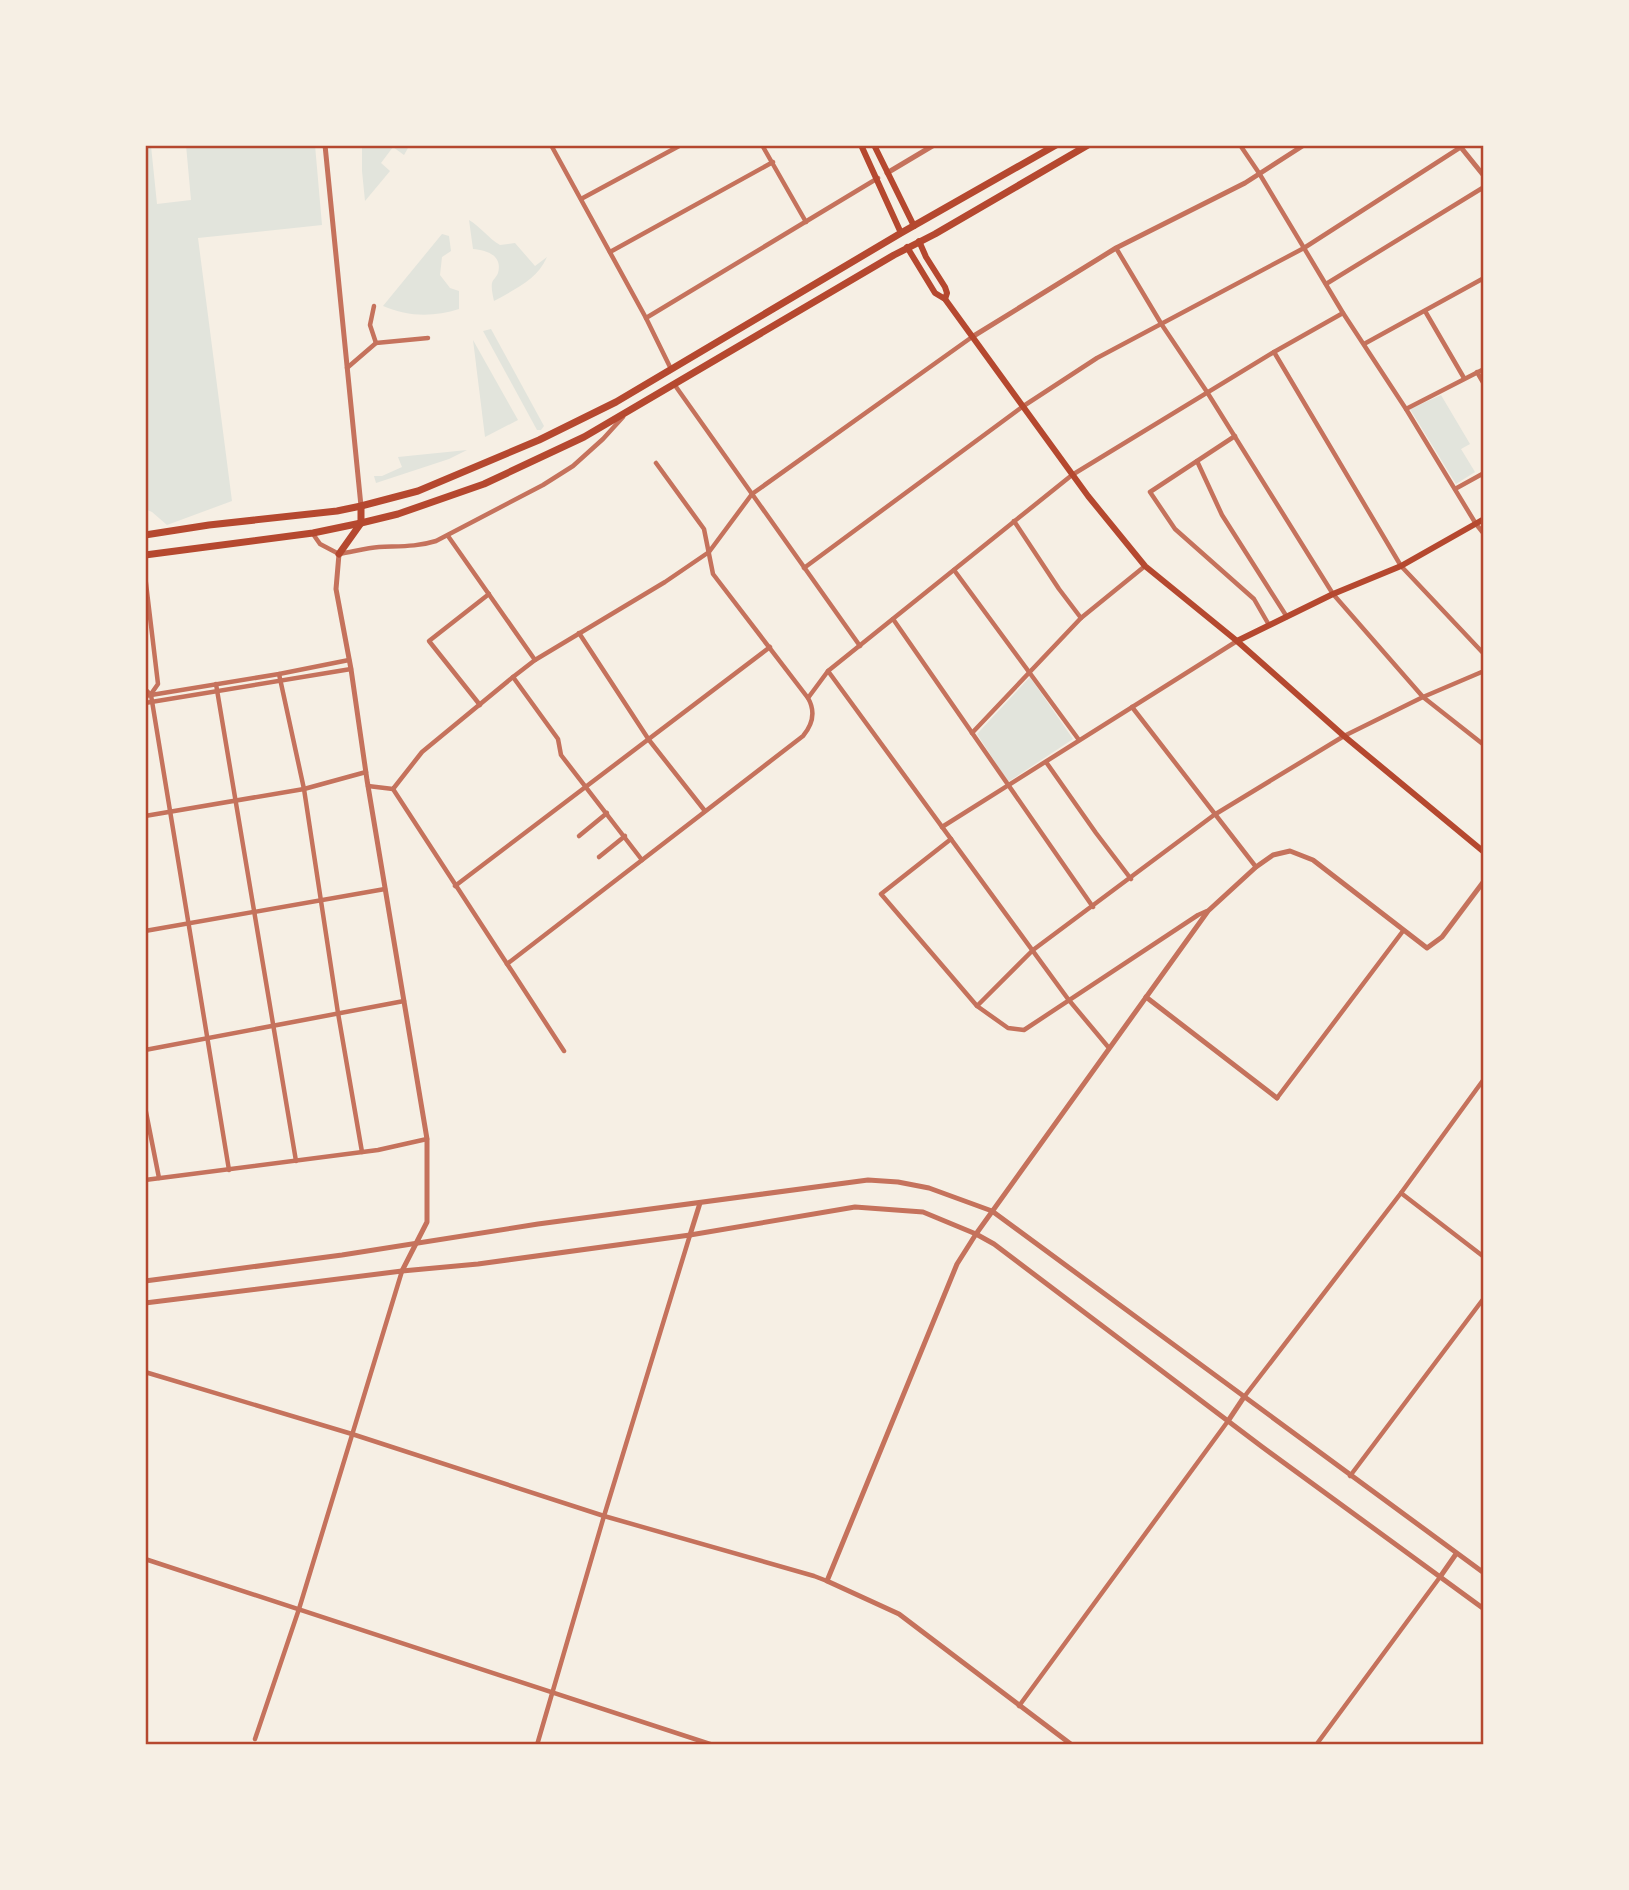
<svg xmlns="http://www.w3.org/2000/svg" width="1629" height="1890" viewBox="0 0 1629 1890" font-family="'Source Sans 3',sans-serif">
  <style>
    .green { fill: #e2e4dc }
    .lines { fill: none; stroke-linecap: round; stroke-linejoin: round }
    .minor { stroke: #c5725c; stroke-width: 4.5 }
    .tertiary { stroke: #c5725c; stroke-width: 5 }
    .secondary { stroke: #b5482f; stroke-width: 6 }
    .trunk { stroke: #b5482f; stroke-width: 7 }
    .neatline { fill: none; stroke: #b5482f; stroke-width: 2.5 }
  </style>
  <rect width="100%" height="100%" fill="#f6efe4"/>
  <g class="green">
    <path d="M186 145H315L322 225 198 238 232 501 167 525 152 512 145 509V146H151L157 204 191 200Z"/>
    <path d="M362 145H404L408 148 404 155 393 147 381 163 390 171 365 201 362 171Z"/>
    <path d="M469 220C481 227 488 238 500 245L515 243 535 266 547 257C537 280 515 289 494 301 493 296 491 288 492 283 493 279 496 278 498 273 503 255 486 250 473 249Z"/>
    <path d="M442 234 449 236 451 251 442 257 440 275 450 288 459 291V309C434 317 408 317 383 306Z"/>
    <path d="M491 329 544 426 541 430H537L483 331Z"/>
    <path d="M473 340 518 420 485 437Z"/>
    <path d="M1441 395 1470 444 1461 449 1475 472 1456 484 1410 409Z"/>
    <path d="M467 450 449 459 376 483 374 476H382L402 467 398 457Z"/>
    <path d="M1030 677 1073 739 1008 782 977 734Z"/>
  </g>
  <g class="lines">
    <g class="minor">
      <path d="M551 145 646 318 671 369"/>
      <path d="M762 145 806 222"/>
      <path d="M1240 145 1259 173 1343 313 1406 409 1476 524 1484 534"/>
      <path d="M581 199 681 145"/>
      <path d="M1116 248 1162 325 1207 392 1333 594 1423 697 1484 745"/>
      <path d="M610 252 773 162"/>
      <path d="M1326 284 1484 187"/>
      <path d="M374 306 370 325 376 343"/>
      <path d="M1425 311 1464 378"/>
      <path d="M646 318 878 178"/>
      <path d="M1364 344 1484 278"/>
      <path d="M1274 352 1401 566 1484 654"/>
      <path d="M347 368 376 343 428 338"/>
      <path d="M1477 372 1484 384"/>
      <path d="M674 384 860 646"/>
      <path d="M1406 409 1484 369"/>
      <path d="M1235 436 1150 492 1175 529 1254 599 1269 625"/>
      <path d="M1197 461 1222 515 1287 617"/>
      <path d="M656 463 704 529 713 574 808 698"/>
      <path d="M1455 489 1484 473"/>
      <path d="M1014 521 1059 589 1081 618"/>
      <path d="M313 534 320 544 339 554C352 552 366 548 379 547 399 546 417 547 436 541L543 485 573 466 603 439 623 417"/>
      <path d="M448 536 535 660"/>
      <path d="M804 568 1022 407 1097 358 1304 248 1461 147"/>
      <path d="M954 570 1079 740"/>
      <path d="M145 575 158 684 151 694"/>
      <path d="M893 619 1093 907"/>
      <path d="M579 633 649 740 705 811"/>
      <path d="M828 671 1068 999 1109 1048"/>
      <path d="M279 674 304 789 338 1013 362 1152"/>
      <path d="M513 677 558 739 561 755 642 860"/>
      <path d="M216 684 296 1161"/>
      <path d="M145 689 151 695 229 1170"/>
      <path d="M145 696 279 674 349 660"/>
      <path d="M145 703 351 669"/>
      <path d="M480 705 429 641 489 594"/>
      <path d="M1132 707 1256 867"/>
      <path d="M972 733 1081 618 1145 566"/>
      <path d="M1046 762 1096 833 1131 879"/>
      <path d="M368 786 393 789 422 752 513 677 535 660 665 582 709 552 752 494 972 337"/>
      <path d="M393 789 564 1051"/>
      <path d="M145 816 304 789 366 772"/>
      <path d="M942 827 1237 641"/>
      <path d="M579 836 607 813"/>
      <path d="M951 839 881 894 977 1006 1008 1028 1024 1030 1198 915 1207 911"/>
      <path d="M599 857 625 836"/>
      <path d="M455 886 770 647"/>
      <path d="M145 931 385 889"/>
      <path d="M507 964 803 736C813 724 816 712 808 698L828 671 1072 475 1274 352 1343 313"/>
      <path d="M977 1006 1033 950 1214 815 1344 736 1423 697 1484 671"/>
      <path d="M145 1050 404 1001"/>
      <path d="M1277 1098 1403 931"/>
      <path d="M145 1107 159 1178"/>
      <path d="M145 1180 378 1150 427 1139"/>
      <path d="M1401 1193 1484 1257"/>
      <path d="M145 1372 352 1434 604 1516 814 1576 827 1581"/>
      <path d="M1244 1397 1401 1193 1484 1079"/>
      <path d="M1350 1476 1484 1298"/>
      <path d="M145 1559 713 1745"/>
      <path d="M1019 1706 1228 1421"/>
      <path d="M255 1739 299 1609 402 1271"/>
      <path d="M537 1745 604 1516 690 1235"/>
      <path d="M1316 1745 1440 1577"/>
    </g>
    <g class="tertiary">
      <path d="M325 145 361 506"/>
      <path d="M1459 145 1484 176"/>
      <path d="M887 173 934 145"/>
      <path d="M972 337 1116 248 1245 183 1304 145"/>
      <path d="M339 554 336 589 351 669 367 780 427 1139V1222L402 1271"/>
      <path d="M1146 997 1277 1098"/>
      <path d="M690 1235 700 1203"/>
      <path d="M145 1281 342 1255 538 1224 868 1180 898 1182 929 1188 992 1211 1484 1573"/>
      <path d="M145 1303 402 1271 478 1264 690 1235 855 1207 923 1212 976 1234 994 1244 1261 1446 1484 1609"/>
      <path d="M1228 1421 1244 1397"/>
      <path d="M1440 1577 1456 1554"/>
      <path d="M1072 1745 899 1614 827 1581 957 1264 976 1234 1208 911 1256 867 1273 855 1290 851 1313 860 1427 948 1442 937 1484 881"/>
    </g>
    <g class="secondary">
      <path d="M861 145 901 233"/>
      <path d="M874 145 914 226"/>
      <path d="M919 241 926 257 945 287 947 293 945 299"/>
      <path d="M907 247 935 293 945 299 1088 496 1145 566 1237 641 1344 736 1484 852"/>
      <path d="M1237 641 1333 594 1401 566 1484 519"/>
    </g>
    <g class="trunk">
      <path d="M145 535 209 525 337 511 361 506 418 491 539 440 616 402 901 233 1056 145"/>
      <path d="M339 554 361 523V506"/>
      <path d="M145 555 313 533 361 523 398 514 484 484 584 437 894 255 935 234 1088 145"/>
    </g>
  </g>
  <rect width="1629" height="1890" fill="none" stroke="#f6efe4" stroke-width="294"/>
  <rect x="147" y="147" width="1335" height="1596" class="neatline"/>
</svg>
